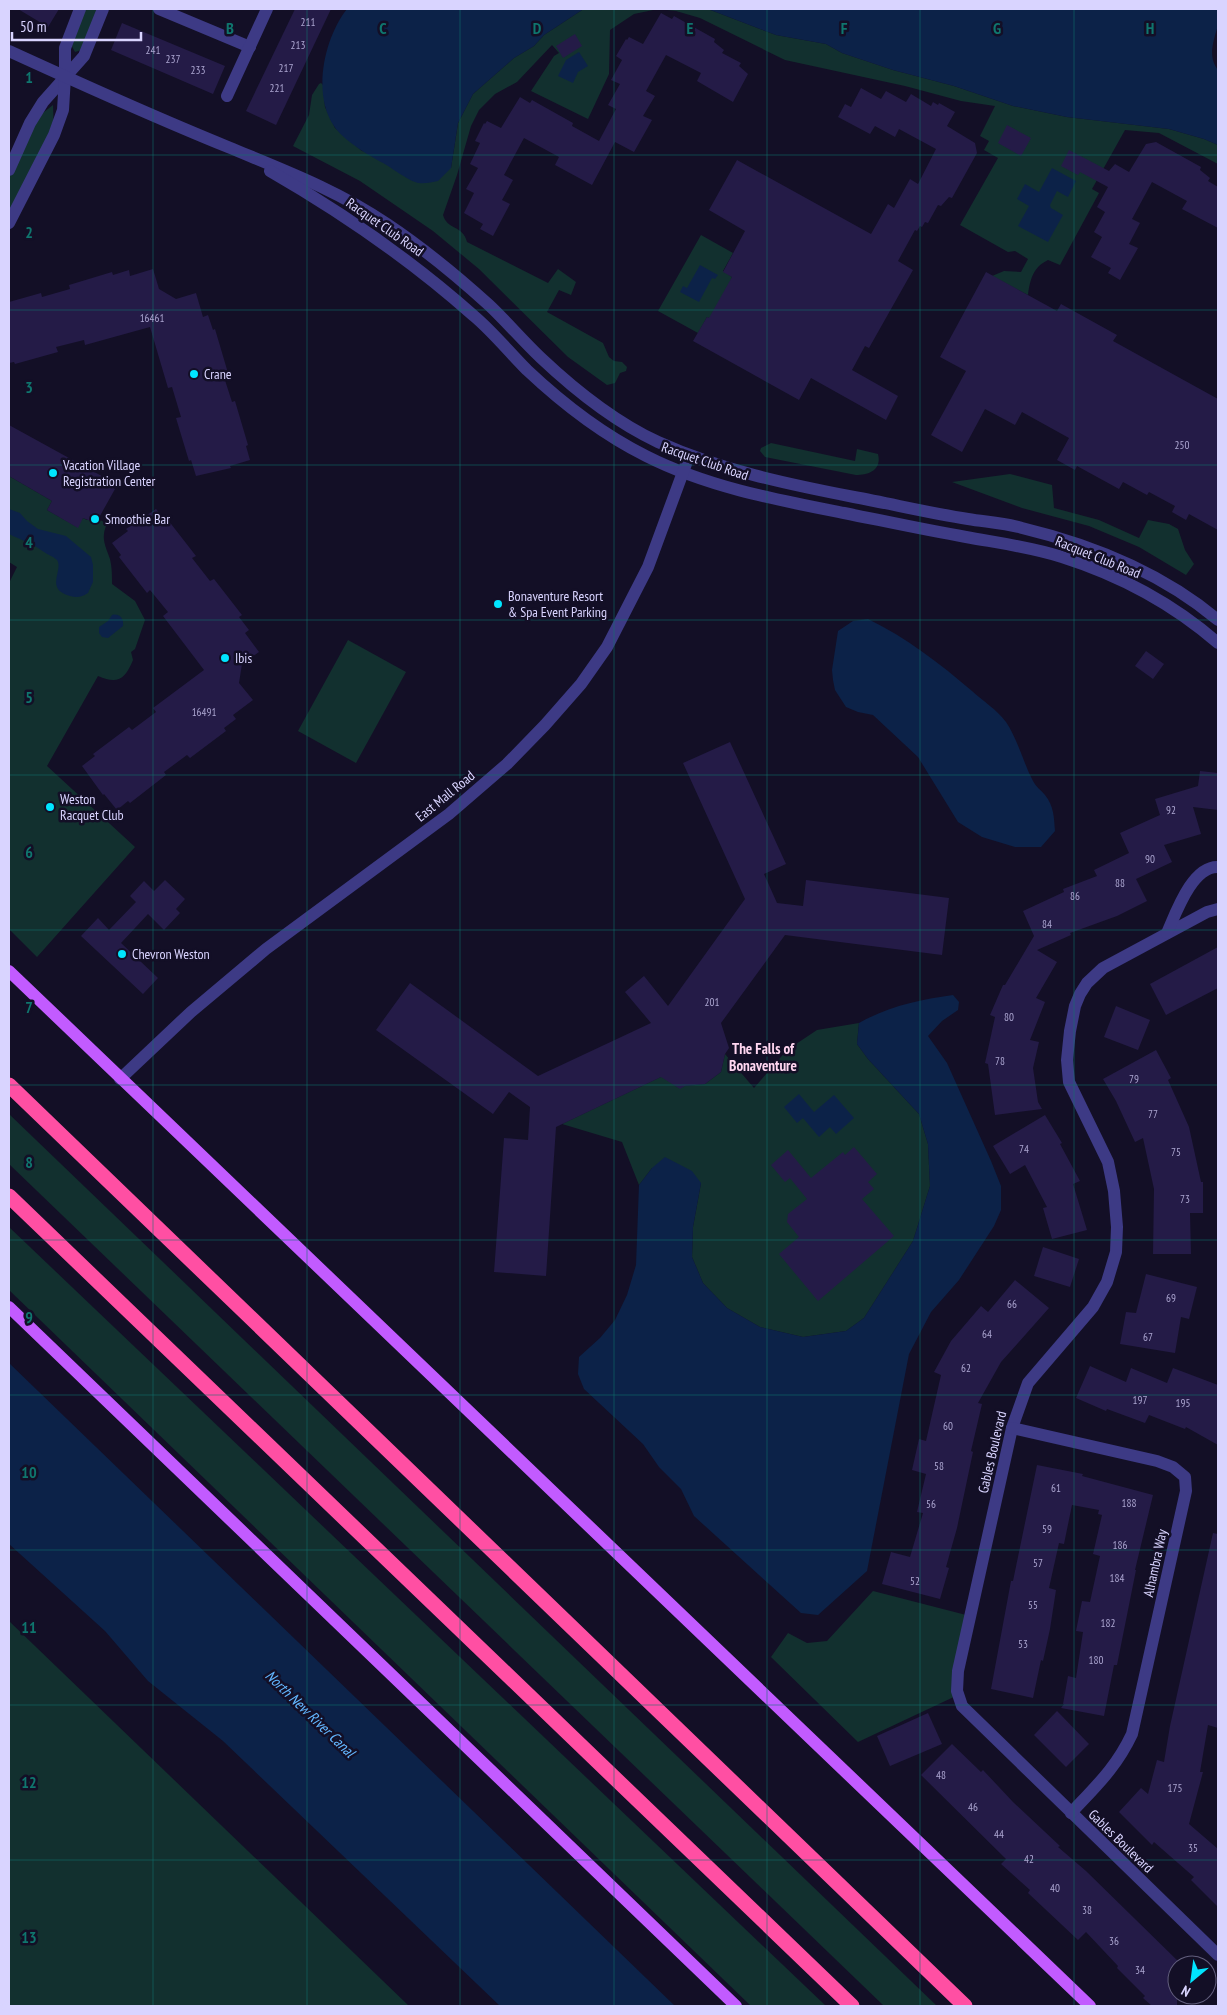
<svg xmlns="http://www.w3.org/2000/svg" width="1227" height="2015" viewBox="0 0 1227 2015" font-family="'PT Sans Narrow',sans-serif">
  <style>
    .green { fill: #12302f }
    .water { fill: #0c2248 }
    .building { fill: #241b47 }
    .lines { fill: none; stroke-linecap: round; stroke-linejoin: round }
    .minor { stroke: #3d3a85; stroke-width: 12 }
    .tertiary { stroke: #3d3a85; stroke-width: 12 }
    .primary { stroke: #c25bff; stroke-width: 12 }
    .motorway { stroke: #ff4fa3; stroke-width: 15 }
    .grid { fill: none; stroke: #0f766e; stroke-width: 1; stroke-opacity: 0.55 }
    .poi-dot { fill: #00e5ff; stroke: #130f26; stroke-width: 2 }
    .labels { text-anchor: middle; stroke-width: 5; stroke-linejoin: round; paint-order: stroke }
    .number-label { font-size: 11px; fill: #aca6d1 }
    .street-label { font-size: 14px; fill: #d9d4ff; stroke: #130f26 }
    .poi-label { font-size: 14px; fill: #d9d4ff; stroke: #130f26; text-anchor: start }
    .neighbourhood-label { font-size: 15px; font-weight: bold; fill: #ffd6f0; stroke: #130f26 }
    .water-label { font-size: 15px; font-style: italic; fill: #62b6ff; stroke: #130f26 }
    .grid-label { font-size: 16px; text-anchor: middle; font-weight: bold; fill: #0f766e; stroke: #130f26; stroke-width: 5; stroke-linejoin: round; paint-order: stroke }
  </style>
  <rect width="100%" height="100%" fill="#130f26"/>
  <g class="green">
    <path d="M80 9H103L88 48 75 52 68 39Z"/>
    <path d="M591 9H708L776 35 826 44 842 53 893 70 954 86 1013 106 1067 117 1169 129 1204 139 1218 145V164L1159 133 1125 130 1092 189 1099 193 1060 265 1048 260C1033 267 1030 280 1028 295L992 276 1004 271 1021 272 1028 259 1015 251 1008 252 960 225 998 158 984 150 989 141 980 136 995 106 961 101 905 86 785 60 700 18 676 11 658 9 634 14 610 30 609 74 588 119 531 91 554 56 559 53 552 45 517 82 495 94 479 110 471 126 457 175 443 215C447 230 463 225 467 242L548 283 558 269 576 282 571 295 559 290 547 312 603 343 609 357 614 361 622 362 627 367 626 371 620 373 615 383 607 385 568 357 479 269 433 231 360 181 293 146 309 115 312 95 319 84 321 83 323 85 325 107 335 128 362 151 451 168 458 123 473 94 514 58 534 46 544 35 582 10Z"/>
    <path d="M53 105 54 135 9 223V170L30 123Z"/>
    <path d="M701 235 733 253 723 271 732 277 716 322 707 317 698 333 658 311Z"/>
    <path d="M771 443 855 461 857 449 878 454C882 470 869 475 856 475L765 457 760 451 761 448Z"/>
    <path d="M1010 474 1052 485 1054 508 1099 520 1139 538 1148 520 1169 524 1178 529 1185 550 1194 564 1186 575 1139 547 1089 526 1022 508 952 482Z"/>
    <path d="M9 476 52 501 47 510 77 527 83 518 87 520 97 518 107 524C100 538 106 547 110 559 112 567 112 576 112 584L135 601 145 620 135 649 131 652 133 660C125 679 118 685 98 676L47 766 135 847 37 957 9 929V583L17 567 9 562Z"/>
    <path d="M348 640 406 672 356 763 298 731Z"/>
    <path d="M859 1023 857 1044 868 1059 919 1114 928 1144 930 1186 913 1241 864 1318 846 1331 803 1337 760 1327 727 1308 703 1283 692 1257 693 1227 701 1183 652 1168 639 1185 622 1142 562 1124 667 1074 685 1086 705 1084 721 1072 725 1054 754 1088 787 1050 817 1030Z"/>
    <path d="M9 1114 937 2006H884L9 1164Z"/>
    <path d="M9 1227 826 2006H751L9 1290Z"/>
    <path d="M873 1591 970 1616 958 1695 858 1742 771 1657 788 1633 807 1643 827 1641Z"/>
    <path d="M9 1621 409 2006H9Z"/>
  </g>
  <g class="water">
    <path d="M347 9H591L582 10 544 35 534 46 514 58 473 94 458 123 451 168 438 181C432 182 425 184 419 183 410 182 392 168 383 163 368 155 343 140 334 126 312 94 324 38 347 9Z"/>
    <path d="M708 9H1218C1218 14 1219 20 1218 25 1214 40 1207 56 1218 70V145L1204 139 1169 129 1067 117 1013 106 954 86 893 70 842 53 826 44 776 35Z"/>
    <path d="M579 52 588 66 578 72 573 83 558 76 566 60Z"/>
    <path d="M1052 168 1076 181 1068 197 1057 191 1050 205 1051 208 1063 215 1048 242 1018 226 1029 206 1017 199 1025 184 1039 192Z"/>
    <path d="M700 265 718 275 715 279 712 278 699 302 680 292 683 286 687 288Z"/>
    <path d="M9 509 20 513 27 521 38 529 66 536 91 557 93 565V582L88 593C82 597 77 598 70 596 44 589 64 570 57 560 53 556 48 555 44 552 32 543 21 540 9 534Z"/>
    <path d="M112 615C120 613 124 619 123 626L108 638 102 637 99 633V627L108 621Z"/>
    <path d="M868 619C907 638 939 663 972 691 983 701 996 709 1006 722 1018 740 1023 762 1033 781 1036 787 1041 790 1045 795 1054 806 1054 818 1055 831L1041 847H1015L982 837 958 822 918 757 873 715 858 712 846 707 835 690 833 680 832 670 838 631 853 621Z"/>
    <path d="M953 995 959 1002 958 1010 942 1021 928 1036 947 1063 991 1161 1001 1186V1210L994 1226 959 1280 931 1312 909 1354 867 1571 818 1615 801 1613 694 1516 681 1489 659 1467 643 1444 584 1389 578 1374 579 1357 600 1338 615 1320 627 1295 636 1265 639 1185 652 1168 665 1157 692 1171 701 1183 693 1227 692 1257 703 1283 727 1308 760 1327 803 1337 846 1331 864 1318 913 1241 930 1186 928 1144 919 1114 868 1059 857 1044 859 1023C889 1006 919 1000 953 995Z"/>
    <path d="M799 1094 814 1112 834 1095 854 1118 836 1134 830 1127 819 1137 803 1118 797 1123 784 1107Z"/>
    <path d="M9 1363 675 2006H500L223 1741 148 1681 105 1631 9 1544Z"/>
  </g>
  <g class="building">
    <path d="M18 9H59L48 27Z"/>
    <path d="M295 9H331L276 125 246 111Z"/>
    <path d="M661 13 672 19 674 16 715 39 714 42 724 50 722 53 741 63 739 66 748 74 733 102 697 81 701 73 666 55 646 91 655 96 643 116 652 120 634 152 615 142 592 185 555 165 559 157 524 138 504 175 513 180 502 200 510 204 493 236 480 229 483 224 464 213 474 193 466 189 478 168 470 164 480 143 475 141 484 123 485 124 487 121 501 128 520 97 530 103 532 100 573 123 572 126 599 141 616 109 608 105 620 84 611 80 622 60 616 56 626 39 627 40 629 37 643 44Z"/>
    <path d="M122 23 225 66 213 94 111 50Z"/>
    <path d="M575 34 582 46 563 58 556 46Z"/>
    <path d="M861 88 881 99 886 91 906 102 911 94 931 106 933 102 938 105 939 103 955 112 947 126 975 143 977 153 952 198 949 197 941 206 938 205 928 223 925 222 922 227 920 226 917 231 915 230 898 261 913 270 869 348 865 346 852 370 898 396 886 420 811 378 799 400 693 341 707 317 709 318 732 277 723 272 745 231 709 210 737 160 871 234 888 204 894 208 910 179 918 184 936 149 899 129 895 137 875 126 870 134 838 117 845 104 851 107Z"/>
    <path d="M1007 125 1031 138 1021 156 998 143Z"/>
    <path d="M1156 142 1201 167 1200 170 1210 178 1208 181 1218 187V228L1182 209 1187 201 1152 182 1132 219 1140 223 1129 244 1138 248 1120 280 1108 273 1111 268 1091 257 1102 237 1094 232 1105 212 1097 207 1108 187 1080 172 1078 175 1061 166 1069 150 1109 171 1115 164 1129 172 1146 144Z"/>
    <path d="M153 269 159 289 176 299 196 293 203 317 208 315 213 330 215 329 228 373 223 374 232 402 235 401 248 445 246 446 250 460 230 466 231 468 196 476 191 460 189 461 176 418 181 417 172 387 168 388 150 327 85 345 84 340 56 347 58 352 15 364 14 362 9 363V302L41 293 42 297 70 289 69 285 112 272 113 275 129 270 130 276Z"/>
    <path d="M986 272 1057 311 1061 304 1117 335 1113 341 1218 399V530L1189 514 1186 520 1172 512 1175 506 1149 492 1147 495 1123 482 1119 489 1077 466 1075 470 1057 460 1069 438 1022 412 1015 425 985 409 962 452 931 435 966 371 940 357Z"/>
    <path d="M9 425 109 480 107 485 115 489 96 523 83 518 78 528 47 510 52 501 9 476Z"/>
    <path d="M156 509 166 521 168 520 196 556 192 558 210 581 214 579 242 615 239 617 249 630 245 633 259 652 242 664 239 683 253 700 233 715 236 719 224 728 226 731 190 758 187 755 164 772 166 775 130 803 128 801 117 810 104 794 103 795 82 766 95 756 93 754 129 727 132 730 156 712 153 708 204 670 163 616 168 612 150 590 147 593 119 557 121 555 112 543 128 531 126 529Z"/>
    <path d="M1146 651 1164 664 1153 679 1135 666Z"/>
    <path d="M730 742 786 864 764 874 777 903 803 906 806 880 949 898 942 955 785 935 721 1023 729 1048 725 1054 721 1072 705 1084 685 1086 680 1089 661 1077 556 1127 546 1276 494 1272 504 1138 528 1140 530 1107 509 1092 493 1114 376 1030 410 983 538 1076 651 1023 625 992 644 976 668 1006 745 899 683 763Z"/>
    <path d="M1200 771 1218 773V810L1193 807 1201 834 1164 845 1172 862 1136 879 1147 901 1117 916 1070 933 1071 935 1037 950 1057 962 1036 998 1045 1002 1030 1040 1039 1042 1033 1068 1038 1102 1042 1109 995 1115 988 1064 985 1063 995 1017 990 1015 1003 985H1005L1034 936 1023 911 1064 892 1063 889 1097 876 1094 870 1129 853 1120 833 1160 815 1155 799 1198 786Z"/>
    <path d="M165 880 185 899 176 909 180 913 164 930 148 914 121 943 158 978 143 994 81 936 98 918 109 930 136 902 130 896 144 881 154 891Z"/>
    <path d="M1218 947V988L1166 1015 1150 984Z"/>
    <path d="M1116 1006 1150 1020 1138 1050 1104 1037Z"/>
    <path d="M1156 1050 1171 1078 1168 1080 1189 1127 1201 1182H1203V1213H1190L1191 1254H1153L1154 1189 1143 1138 1135 1142 1116 1101 1103 1079Z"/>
    <path d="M1045 1115 1062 1143 1060 1144 1080 1181 1073 1184 1087 1230 1052 1239 1043 1208 1047 1207 1025 1165 1010 1174 993 1146Z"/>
    <path d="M854 1147 877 1174 868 1182 874 1189 862 1199 894 1236 818 1301 779 1254 799 1237 787 1222 788 1214 807 1199 790 1178 785 1182 771 1165 788 1150 811 1178 843 1152 845 1155Z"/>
    <path d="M1043 1247 1079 1259 1070 1287 1034 1276Z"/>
    <path d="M1146 1274 1197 1287 1189 1319 1181 1317 1175 1353 1120 1344 1126 1312 1136 1313Z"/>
    <path d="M1015 1280 1049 1308 1001 1362 978 1403 982 1404 971 1451 973 1452 957 1528 946 1567 949 1568 940 1599 882 1584 891 1552 910 1557 923 1513 917 1512 926 1474 912 1470 919 1439 926 1441 941 1375 934 1372 951 1341 981 1306 988 1312Z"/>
    <path d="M1090 1366 1126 1382 1131 1368 1167 1383 1173 1368 1218 1385V1445L1186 1427 1185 1429 1149 1415 1145 1423 1107 1409 1106 1411 1076 1398Z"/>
    <path d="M1037 1465 1083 1474 1082 1476 1153 1495 1135 1570H1136L1117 1665H1114L1104 1716 1061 1708 1064 1704H1063L1068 1676 1076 1678 1083 1632 1076 1631 1082 1601 1090 1602 1100 1556 1093 1554 1102 1515 1098 1514 1099 1510 1072 1505 1064 1544 1059 1543 1049 1588 1056 1590 1050 1629 1043 1661 1041 1660 1033 1698 991 1689 1011 1581H1013Z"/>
    <path d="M1213 1533 1218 1534V1728L1208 1725 1200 1772H1203L1189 1824 1218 1849V1907L1191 1880 1194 1877 1154 1842 1152 1845 1119 1812 1141 1788 1148 1794 1157 1760 1164 1762 1170 1726Z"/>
    <path d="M1057 1711 1089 1744 1066 1767 1034 1735Z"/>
    <path d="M928 1713 942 1744 890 1766 877 1736Z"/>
    <path d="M952 1744 981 1772 983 1770 1013 1802 1060 1846 1058 1847 1086 1871 1182 1965H1177V2006H1152L1143 1998 1145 1996 1117 1968 1118 1966 1086 1932 1078 1940 1028 1893 1030 1890 1001 1864 1006 1859 921 1775Z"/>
  </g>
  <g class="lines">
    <g class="minor">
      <path d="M159 9 250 47"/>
      <path d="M227 96 267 9"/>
      <path d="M9 170 30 123 43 102 84 56 103 9"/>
      <path d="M9 223 54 135 63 110 65 77V48L80 9"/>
      <path d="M1218 909 1207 912 1103 968 1087 983 1080 994 1075 1006 1070 1031 1067 1060 1069 1082 1108 1162 1114 1191 1117 1227 1116 1252 1107 1282 1093 1307 1028 1383 1012 1428 958 1671 957 1691 962 1706 1218 1955"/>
      <path d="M1167 933C1176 913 1192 866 1218 867"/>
      <path d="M1012 1428 1157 1461 1173 1467 1185 1477 1186 1491 1132 1734C1116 1768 1096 1786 1071 1813"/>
    </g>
    <g class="tertiary">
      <path d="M9 51C81 84 154 117 228 147 283 170 337 190 387 224 423 248 457 276 489 305 507 322 523 341 541 358 576 391 615 422 658 442 720 470 787 484 854 497 892 504 930 513 968 519 986 522 1005 523 1022 528 1093 545 1162 573 1218 620"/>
      <path d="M270 171C343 213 411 260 474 316 493 332 509 352 527 370 562 403 602 434 646 456 707 487 777 500 844 513 884 521 925 530 966 537 999 543 1031 547 1062 557 1119 575 1173 604 1218 643"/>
      <path d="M120 1079 191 1012 266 949 449 814 507 764 545 725 581 684 607 647 648 567 686 464"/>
    </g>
    <g class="primary">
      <path d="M9 971 1090 2006"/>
      <path d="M9 1307 736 2006"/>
    </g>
    <g class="motorway">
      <path d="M9 1085 965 2006"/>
      <path d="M9 1196 852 2006"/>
    </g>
  </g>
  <path class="grid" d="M153 9V2006M307 9V2006M460 9V2006M614 9V2006M767 9V2006M920 9V2006M1074 9V2006M9 155H1218M9 310H1218M9 465H1218M9 620H1218M9 775H1218M9 930H1218M9 1085H1218M9 1240H1218M9 1395H1218M9 1550H1218M9 1705H1218M9 1860H1218"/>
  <g class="poi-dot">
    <circle cx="194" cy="374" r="5"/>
    <circle cx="53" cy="473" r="5"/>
    <circle cx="95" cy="519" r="5"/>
    <circle cx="498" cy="604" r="5"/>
    <circle cx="225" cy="658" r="5"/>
    <circle cx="50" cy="807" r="5"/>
    <circle cx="122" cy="954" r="5"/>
  </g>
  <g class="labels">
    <g class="number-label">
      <text x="308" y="26">211</text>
      <text x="298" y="49">213</text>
      <text x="153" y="54">241</text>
      <text x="173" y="63">237</text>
      <text x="286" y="72">217</text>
      <text x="198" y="74">233</text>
      <text x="277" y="92">221</text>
      <text x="152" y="322">16461</text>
      <text x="1182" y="449">250</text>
      <text x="204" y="716">16491</text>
      <text x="1171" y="814">92</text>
      <text x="1150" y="863">90</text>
      <text x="1120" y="887">88</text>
      <text x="1075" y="900">86</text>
      <text x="1047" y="928">84</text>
      <text x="712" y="1006">201</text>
      <text x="1009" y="1021">80</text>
      <text x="1000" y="1065">78</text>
      <text x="1134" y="1083">79</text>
      <text x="1153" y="1118">77</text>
      <text x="1024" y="1153">74</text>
      <text x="1176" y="1156">75</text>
      <text x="1185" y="1203">73</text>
      <text x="1171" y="1302">69</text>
      <text x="1012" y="1308">66</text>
      <text x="987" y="1338">64</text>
      <text x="1148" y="1341">67</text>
      <text x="966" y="1372">62</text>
      <text x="1140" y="1404">197</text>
      <text x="1183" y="1407">195</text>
      <text x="948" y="1430">60</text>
      <text x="939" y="1470">58</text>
      <text x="1056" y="1492">61</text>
      <text x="1129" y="1507">188</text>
      <text x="931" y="1508">56</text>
      <text x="1047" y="1533">59</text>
      <text x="1120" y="1549">186</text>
      <text x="1038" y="1567">57</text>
      <text x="1117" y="1582">184</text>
      <text x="915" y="1585">52</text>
      <text x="1033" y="1609">55</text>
      <text x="1108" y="1627">182</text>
      <text x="1023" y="1648">53</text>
      <text x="1096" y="1664">180</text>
      <text x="941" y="1779">48</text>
      <text x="1175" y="1792">175</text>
      <text x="973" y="1811">46</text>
      <text x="999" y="1838">44</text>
      <text x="1193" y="1852">35</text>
      <text x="1029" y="1863">42</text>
      <text x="1055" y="1892">40</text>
      <text x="1087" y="1914">38</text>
      <text x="1114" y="1945">36</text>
      <text x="1140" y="1974">34</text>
    </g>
    <g class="street-label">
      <text transform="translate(385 227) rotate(35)" y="5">Racquet Club Road</text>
      <text transform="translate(705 461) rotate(19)" y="5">Racquet Club Road</text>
      <text transform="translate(1098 557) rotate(22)" y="5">Racquet Club Road</text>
      <text transform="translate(445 796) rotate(-39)" y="5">East Mall Road</text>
      <text transform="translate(992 1452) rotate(-77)" y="5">Gables Boulevard</text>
      <text transform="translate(1155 1563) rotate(-78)" y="5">Alhambra Way</text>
      <text transform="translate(1121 1841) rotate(44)" y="5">Gables Boulevard</text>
    </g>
    <g class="poi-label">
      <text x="204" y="379">Crane</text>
      <text x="63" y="470">Vacation Village<tspan x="63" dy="16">Registration Center</tspan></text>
      <text x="105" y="524">Smoothie Bar</text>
      <text x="508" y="601">Bonaventure Resort<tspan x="508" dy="16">&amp; Spa Event Parking</tspan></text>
      <text x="235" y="663">Ibis</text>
      <text x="60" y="804">Weston<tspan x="60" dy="16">Racquet Club</tspan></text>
      <text x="132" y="959">Chevron Weston</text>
    </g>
    <g class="neighbourhood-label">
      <text x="763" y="1054">The Falls of<tspan x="763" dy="17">Bonaventure</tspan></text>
    </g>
    <g class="water-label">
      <text transform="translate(310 1714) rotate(44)" y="5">North New River Canal</text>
    </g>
  </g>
  <g class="grid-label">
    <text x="230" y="34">B</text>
    <text x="383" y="34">C</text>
    <text x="537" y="34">D</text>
    <text x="690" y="34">E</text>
    <text x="844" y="34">F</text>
    <text x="997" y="34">G</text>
    <text x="1150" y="34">H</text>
    <text x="29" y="83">1</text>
    <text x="29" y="238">2</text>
    <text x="29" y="393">3</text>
    <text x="29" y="548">4</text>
    <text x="29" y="703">5</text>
    <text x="29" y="858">6</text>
    <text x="29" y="1013">7</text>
    <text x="29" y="1168">8</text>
    <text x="29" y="1323">9</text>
    <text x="29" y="1478">10</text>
    <text x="29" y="1633">11</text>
    <text x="29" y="1788">12</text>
    <text x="29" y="1943">13</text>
  </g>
  <rect width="1227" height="2015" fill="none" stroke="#d9d4ff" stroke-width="20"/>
  <g transform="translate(1192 1980) rotate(209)"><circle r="24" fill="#130f26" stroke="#625e7d"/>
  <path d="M0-4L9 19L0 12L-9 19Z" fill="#00e5ff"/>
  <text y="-8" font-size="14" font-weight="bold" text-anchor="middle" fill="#d9d4ff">N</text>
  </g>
  <path d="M12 32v8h129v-8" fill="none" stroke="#d9d4ff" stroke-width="2.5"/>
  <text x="20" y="32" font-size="15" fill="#d9d4ff" stroke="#130f26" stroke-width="4" paint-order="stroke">50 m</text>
</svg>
